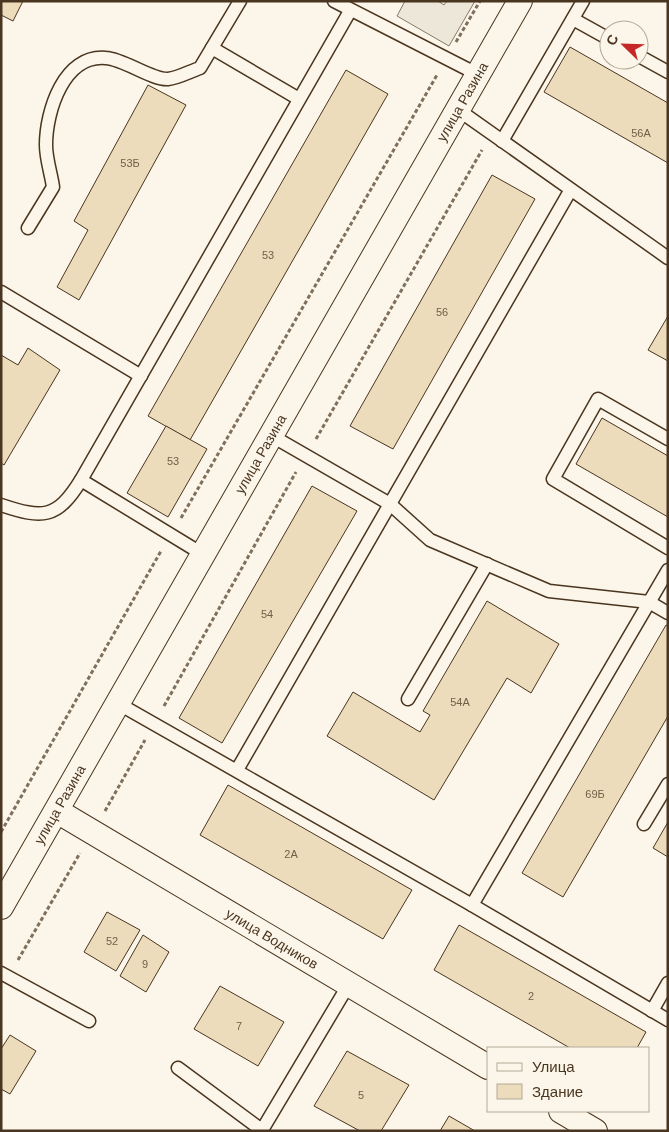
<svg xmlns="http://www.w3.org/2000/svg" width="669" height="1132" viewBox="0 0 669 1132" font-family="Helvetica,sans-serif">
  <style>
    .parking { fill: #ede7d9; stroke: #887966 }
    .building { fill: #ecdcbc; stroke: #4a3520 }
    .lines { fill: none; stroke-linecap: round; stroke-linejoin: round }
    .service-casing { stroke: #4a3520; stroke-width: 15 }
    .minor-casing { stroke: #4a3520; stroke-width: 26 }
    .path { stroke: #7f6f5c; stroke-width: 3; stroke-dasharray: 4 2.5; stroke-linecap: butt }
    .service { stroke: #fbf6e9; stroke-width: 12 }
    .minor { stroke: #fbf6e9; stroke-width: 24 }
    .labels { text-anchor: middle; stroke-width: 4; stroke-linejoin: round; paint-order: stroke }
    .number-label { font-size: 11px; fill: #725f47 }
    .street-label { font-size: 14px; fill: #4a3520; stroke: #fbf6e9 }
  </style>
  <rect width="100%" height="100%" fill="#fbf6e9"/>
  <path class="parking" d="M405 1H438L444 5 447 1H475L449 46 397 16Z"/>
  <g class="building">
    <path d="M1 1H23L13 21 1 15Z"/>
    <path d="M570 47 668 103V163L544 92Z"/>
    <path d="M346 70 388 94 190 440 148 416Z"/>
    <path d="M148 85 186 105 79 300 57 287 88 230 74 221Z"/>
    <path d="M492 175 535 199 393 449 350 426Z"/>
    <path d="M668 316V361L648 350Z"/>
    <path d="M28 348 60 370 4 465 1 463V355L18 365Z"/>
    <path d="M602 418 668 456V517L576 464Z"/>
    <path d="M166 426 207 449 168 517 127 493Z"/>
    <path d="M312 486 357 511 222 743 179 718Z"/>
    <path d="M487 601 559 644 531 693 507 678 434 800 327 736 353 692 420 732 430 715 423 711Z"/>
    <path d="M666 625 668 626V716L563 897 522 873Z"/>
    <path d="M228 785 412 890 383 939 200 835Z"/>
    <path d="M668 822V857L653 848Z"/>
    <path d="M107 912 140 930 116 971 84 952Z"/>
    <path d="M459 925 646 1032 637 1048H570L434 970Z"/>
    <path d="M143 935 169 952 146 992 120 976Z"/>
    <path d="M220 986 284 1022 258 1066 194 1029Z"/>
    <path d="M10 1035 36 1051 10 1094 1 1089V1049Z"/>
    <path d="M347 1051 409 1085 381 1131H360L314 1106Z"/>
    <path d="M449 1116 475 1131H440Z"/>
  </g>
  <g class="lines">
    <g class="service-casing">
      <g id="service">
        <path d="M334 1 477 74"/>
        <path d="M573 19 609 39"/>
        <path d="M212 48 299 99"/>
        <path d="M639 56 668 72"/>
        <path d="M457 109 668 258"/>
        <path d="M502 141 583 1"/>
        <path d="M28 228 53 187C51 173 46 159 46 145 46 111 64 54 106 58 124 59 152 80 168 79 178 78 191 71 200 68L240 1"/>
        <path d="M1 292 141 376"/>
        <path d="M272 436 390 504 430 540 549 591 649 602 668 613"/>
        <path d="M668 439 598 399 553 479 668 548"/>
        <path d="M1 505C43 519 57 519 81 480"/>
        <path d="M204 555 81 480 350 11"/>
        <path d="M408 699 487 564"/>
        <path d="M119 704 472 905 668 570"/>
        <path d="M237 770 570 191"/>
        <path d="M644 824 668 784"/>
        <path d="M472 905 668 1020"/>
        <path d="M1 973 89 1021"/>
        <path d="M652 1011 668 983"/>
        <path d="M178 1068 263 1131"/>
        <path d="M262 1130 349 984"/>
      </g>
    </g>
    <g class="minor-casing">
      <g id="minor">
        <path id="s1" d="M57 811 488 1067"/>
        <path id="s2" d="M1 907 520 1"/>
        <path d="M561 1111 595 1131"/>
      </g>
    </g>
    <g class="path">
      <path d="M456 42 480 1"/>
      <path d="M316 439 482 150"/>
      <path d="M181 518 437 75"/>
      <path d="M164 706 296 472"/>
      <path d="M105 811 145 740"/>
      <path d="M1 832 161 551"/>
      <path d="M18 960 80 853"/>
    </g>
    <use href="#service" class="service"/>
    <use href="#minor" class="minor"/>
  </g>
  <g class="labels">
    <g class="number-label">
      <text x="641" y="137">56А</text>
      <text x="130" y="167">53Б</text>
      <text x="268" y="259">53</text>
      <text x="442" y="316">56</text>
      <text x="173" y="465">53</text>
      <text x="267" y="618">54</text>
      <text x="460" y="706">54А</text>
      <text x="595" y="798">69Б</text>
      <text x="291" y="858">2А</text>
      <text x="112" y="945">52</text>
      <text x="145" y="968">9</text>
      <text x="531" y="1000">2</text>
      <text x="239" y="1030">7</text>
      <text x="361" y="1099">5</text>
    </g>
    <g class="street-label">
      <text dy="5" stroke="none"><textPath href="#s2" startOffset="928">улица Разина</textPath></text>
      <text dy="5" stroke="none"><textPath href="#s2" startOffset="522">улица Разина</textPath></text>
      <text dy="5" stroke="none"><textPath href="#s2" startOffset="118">улица Разина</textPath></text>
      <text dy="5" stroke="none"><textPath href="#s1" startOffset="250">улица Водников</textPath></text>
    </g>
  </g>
  <rect width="669" height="1132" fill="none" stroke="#4a3520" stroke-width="5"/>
  <rect x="487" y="1047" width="162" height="65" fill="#fbf6e9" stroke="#b4a999"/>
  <rect x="497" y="1063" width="25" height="8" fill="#fbf6e9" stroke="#b4a999"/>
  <text x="532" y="1072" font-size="15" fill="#4a3520">Улица</text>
  <rect x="497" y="1084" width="25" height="15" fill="#ecdcbc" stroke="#b4a999"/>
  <text x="532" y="1097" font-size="15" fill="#4a3520">Здание</text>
  <g transform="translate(624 45) rotate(293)"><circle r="24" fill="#fbf6e9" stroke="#b4a999"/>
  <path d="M0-4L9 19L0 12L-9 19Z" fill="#c62828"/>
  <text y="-8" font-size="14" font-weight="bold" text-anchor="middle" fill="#4a3520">С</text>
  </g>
</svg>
